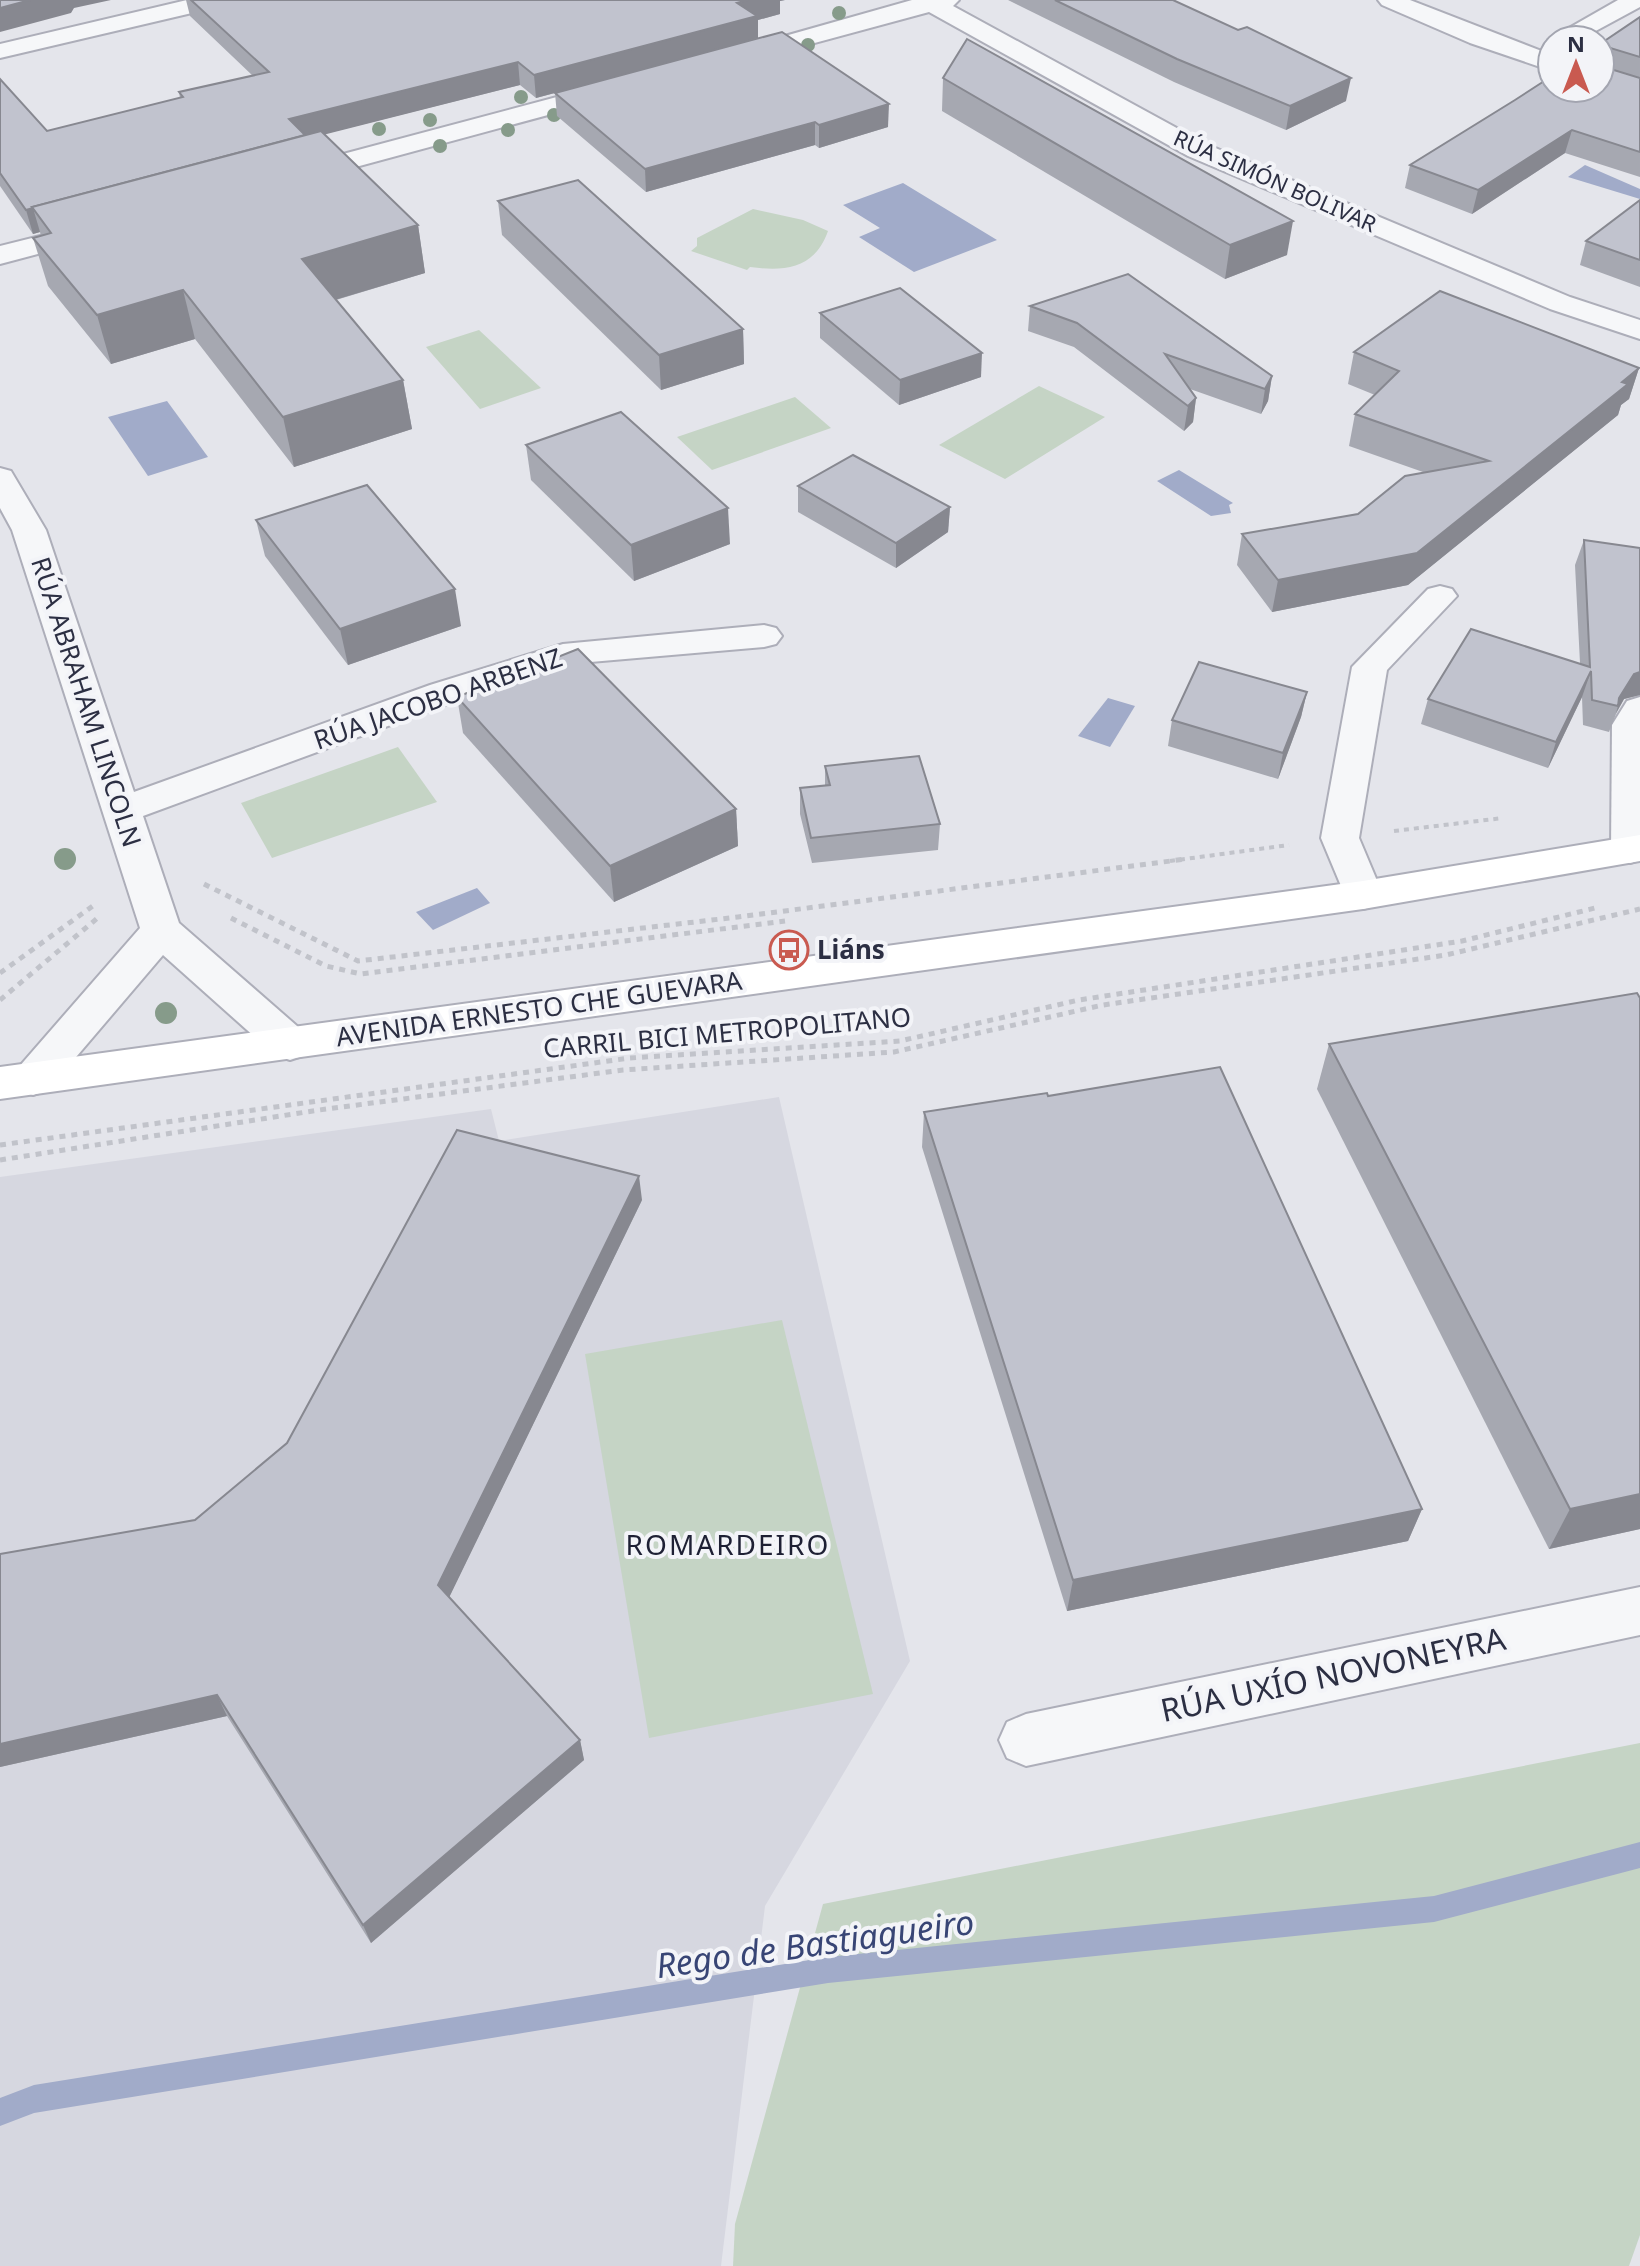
<svg xmlns="http://www.w3.org/2000/svg" width="1640" height="2266" viewBox="0 0 1640 2266" font-family="'Noto Sans',sans-serif">
  <style>
    .built { fill: #d6d7e0 }
    .green { fill: #c5d4c5 }
    .water { fill: #a1abc9 }
    .lines { fill: none; stroke-linecap: round; stroke-linejoin: round }
    .stream { fill: #a1abc9; fill-rule: evenodd }
    .street-casing { stroke: #adaeb9; stroke-width: 4 }
    .secondary-casing { stroke: #adaeb9; stroke-width: 4 }
    .path-far1 { stroke: #c1c3ca; stroke-width: 4; stroke-dasharray: 5 5; stroke-linecap: butt }
    .path { stroke: #c1c3ca; stroke-width: 5; stroke-dasharray: 6 6; stroke-linecap: butt }
    .street { fill: #f6f7f9; fill-rule: evenodd }
    .secondary { fill: #fff; fill-rule: evenodd }
    .tree { fill: #869b8a }
    .wall { fill: #a6a8b1 }
    .shaded-wall { fill: #878890 }
    .building { fill: #c1c3ce; stroke: #878890; stroke-width: 2 }
    .labels { text-anchor: middle; stroke-width: 8; stroke-linejoin: round; paint-order: stroke }
    .far-street-label { font-size: 22px; fill: #2c2f43; stroke: #f3f4f8 }
    .street-label { font-size: 26px; fill: #2c2f43; stroke: #f3f4f8 }
    .poi-label { font-size: 26px; font-weight: bold; fill: #2c2f43; stroke: #f3f4f8; text-anchor: start }
    .neighbourhood-label { font-size: 28px; letter-spacing: 2px; fill: #1e2034; stroke: #f3f4f8 }
    .near-street-label { font-size: 32px; fill: #2c2f43; stroke: #f3f4f8 }
    .near-water-label { font-size: 34px; font-style: italic; fill: #384575; stroke: #f3f4f8 }
  </style>
  <rect width="100%" height="100%" fill="#e4e5eb"/>
  <path class="built" d="M779 1097 910 1661 765 1906 721 2266H0V1177L491 1109 499 1141Z"/>
  <g class="green">
    <path d="M753 209 803 220 828 231C815 268 786 272 750 267L747 270 691 251 697 246V238Z"/>
    <path d="M479 330 541 388 480 409 426 347Z"/>
    <path d="M1039 386 1105 417 1005 479 939 445Z"/>
    <path d="M795 397 831 428 712 470 677 437Z"/>
    <path d="M398 747 437 802 272 858 241 803Z"/>
    <path d="M782 1320 873 1694 649 1738 585 1354Z"/>
    <path d="M1640 1743V2235L1629 2266H733L735 2224 823 1904Z"/>
  </g>
  <g class="water">
    <path d="M1585 165 1640 189V199L1568 177Z"/>
    <path d="M903 183 997 240 914 272 859 237 880 228 843 205Z"/>
    <path d="M167 401 208 457 148 476 108 417Z"/>
    <path d="M1179 470 1233 503 1229 505 1231 513 1211 516 1157 481Z"/>
    <path d="M1108 698 1135 706 1110 747 1078 736Z"/>
    <path d="M477 888 490 903 433 930 416 912Z"/>
  </g>
  <g class="lines">
    <path class="stream" d="M1640 1842V1868L1434 1922 828 1983 34 2113 0 2126V2098L34 2085 828 1957 1434 1896Z"/>
    <g class="street-casing">
      <g id="street">
        <path d="M187 0H230L226 5 0 58V44Z"/>
        <path d="M912 0H959L953 6 1206 144 1570 297 1640 320V339L1550 309 1188 156 929 12 737 64 725 57 728 52Z"/>
        <path d="M1378 0H1410L1552 55V71L1470 43 1382 5Z"/>
        <path d="M1618 0H1640V7L1579 40H1552V45L1548 40Z"/>
        <path d="M613 82 626 90 622 95 293 184 283 182 279 176 283 170Z"/>
        <path d="M92 223 102 225 106 231 102 237 0 264V246Z"/>
        <path d="M0 468 11 471 46 530 134 792 430 685 563 644 764 625 776 628 782 636 776 644 764 647 579 663 456 701 143 816 179 923 305 1033 311 1044 305 1055 290 1060 275 1055 163 955 48 1090 33 1095 18 1090 11 1079 18 1068 140 928 12 530 0 508Z"/>
        <path d="M1440 586 1452 589 1457 596 1387 670 1359 838 1383 895 1377 905 1363 909 1349 905 1321 838 1352 667 1428 589Z"/>
        <path d="M1640 697V860L1630 863 1616 859 1611 850 1612 725 1627 701Z"/>
        <path d="M1640 1587V1635L1026 1766 1007 1758 999 1740 1007 1722 1026 1714Z"/>
      </g>
    </g>
    <g class="secondary-casing">
      <path id="secondary" d="M1640 835V861L1363 909 0 1099V1067L1363 881Z"/>
    </g>
    <g class="path-far1">
      <path d="M1394 831 1503 818"/>
      <path d="M1170 861 1289 845"/>
    </g>
    <g class="path">
      <path d="M204 884 358 961 738 917 1186 859"/>
      <path d="M231 918 326 966 361 974 785 921"/>
      <path d="M0 973 97 903"/>
      <path d="M0 1000 100 916"/>
      <path d="M0 1145 630 1058 900 1041 1079 1000 1462 941 1595 908"/>
      <path d="M0 1160 319 1110 623 1070 894 1052 1103 1005 1446 955 1640 909"/>
    </g>
    <use href="#street" class="street"/>
    <use href="#secondary" class="secondary"/>
  </g>
  <g class="tree">
    <circle cx="839" cy="13" r="7"/>
    <circle cx="808" cy="45" r="7"/>
    <circle cx="521" cy="97" r="7"/>
    <circle cx="554" cy="115" r="7"/>
    <circle cx="430" cy="120" r="7"/>
    <circle cx="379" cy="129" r="7"/>
    <circle cx="508" cy="130" r="7"/>
    <circle cx="440" cy="146" r="7"/>
    <circle cx="65" cy="859" r="11"/>
    <circle cx="166" cy="1013" r="11"/>
  </g>
  <g class="wall">
    <path d="M186 0H785L780 1V14L758 20V38L888 127 819 148 815 145 646 192 557 116 555 93 536 98 520 85 324 134 418 225 425 273 336 300 403 380 412 429 294 467 195 339 111 364 48 286 33 238 41 236 40 232 33 234 0 186V79L47 131 180 98 179 92 253 76 190 16Z"/>
    <path d="M1008 0H1173L1346 101 1286 130 1174 82Z"/>
    <path d="M1640 17V177L1565 153 1472 214 1405 188 1410 165 1515 100Z"/>
    <path d="M943 78 1287 255 1225 279 942 111Z"/>
    <path d="M1640 200V287L1580 265 1586 241Z"/>
    <path d="M498 201 743 329 744 364 661 390 502 235Z"/>
    <path d="M1030 306 1272 376 1268 401 1261 414 1190 389 1196 398 1193 422 1184 431 1074 347 1028 331Z"/>
    <path d="M820 313 981 377 899 405 820 338Z"/>
    <path d="M1354 352 1639 368 1629 399 1621 405 1618 415 1408 585 1272 612 1237 565 1242 534 1358 514 1423 472 1349 446 1355 414 1375 395 1348 384Z"/>
    <path d="M526 445 730 544 634 581 531 480Z"/>
    <path d="M798 486 950 507 948 532 896 568 798 512Z"/>
    <path d="M256 520 461 626 348 665 265 556Z"/>
    <path d="M1584 540 1640 548V695L1624 699 1616 714 1609 732 1583 725 1582 697 1548 768 1421 724 1428 699 1580 663 1575 565Z"/>
    <path d="M1307 692 1301 717 1278 779 1168 746 1172 720Z"/>
    <path d="M457 697 736 809 738 846 614 902 463 733Z"/>
    <path d="M825 766 940 824 938 850 812 863 800 814V788L825 786Z"/>
    <path d="M1640 998V1529L1549 1549 1317 1089 1329 1044Z"/>
    <path d="M1048 1096 1422 1509 1408 1541 1067 1611 922 1147 924 1112Z"/>
    <path d="M642 1200 449 1597 580 1740 584 1760 371 1943 227 1716 0 1767V1554L195 1520 287 1443Z"/>
  </g>
  <g class="shaded-wall">
    <path d="M30 0H111L74 8 71 13 0 32V8Z"/>
    <path d="M748 0H785L780 1V14L758 20V38L536 98 534 75Z"/>
    <path d="M518 62 520 85 307 139 289 119Z"/>
    <path d="M1351 78 1346 101 1286 130 1290 106Z"/>
    <path d="M889 104 888 127 819 148V125Z"/>
    <path d="M815 122V145L646 192 645 169Z"/>
    <path d="M1572 130 1565 153 1472 214 1478 190Z"/>
    <path d="M33 208 40 232 33 234 26 210Z"/>
    <path d="M1293 221 1287 255 1225 279 1230 245Z"/>
    <path d="M418 225 425 273 311 307 302 259Z"/>
    <path d="M183 290 195 339 111 364 97 315Z"/>
    <path d="M743 329 744 364 661 390 659 355Z"/>
    <path d="M982 353 981 377 899 405 900 380Z"/>
    <path d="M1639 368 1629 399 1621 405 1618 415 1408 585 1272 612 1278 580 1417 553Z"/>
    <path d="M1272 376 1268 401 1261 414 1265 389Z"/>
    <path d="M403 380 412 429 294 467 283 417Z"/>
    <path d="M1196 398 1193 422 1184 431 1188 406Z"/>
    <path d="M950 507 948 532 896 568V543Z"/>
    <path d="M728 508 730 544 634 581 631 545Z"/>
    <path d="M455 589 461 626 348 665 340 629Z"/>
    <path d="M1591 671 1582 697 1548 768 1556 742Z"/>
    <path d="M1640 672V695L1624 699 1616 713 1618 706 1619 698 1634 674Z"/>
    <path d="M1307 692 1301 717 1278 779 1283 753Z"/>
    <path d="M736 809 738 846 614 902 610 866Z"/>
    <path d="M639 1176 642 1200 445 1606 438 1585Z"/>
    <path d="M1640 1494V1529L1549 1549 1570 1509Z"/>
    <path d="M1422 1509 1408 1541 1067 1611 1073 1580Z"/>
    <path d="M217 1695 227 1716 0 1767V1744Z"/>
    <path d="M580 1740 584 1760 371 1943 363 1925Z"/>
  </g>
  <g class="building">
    <path d="M0 0H30L0 8Z"/>
    <path d="M191 0H748L737 3 757 16 534 75 518 62 289 119 305 135 32 207 33 208 26 210 0 173V79L47 131 183 97 179 92 269 72Z"/>
    <path d="M1055 0H1173L1238 30 1247 27 1351 78 1290 106 1177 59Z"/>
    <path d="M1640 17V57L1604 46V67L1640 78V152L1572 130 1478 190 1410 165 1515 100 1552 76V88H1600V44Z"/>
    <path d="M782 32 889 104 819 125 815 122 645 169 555 93Z"/>
    <path d="M967 39 1293 221 1230 245 943 78Z"/>
    <path d="M321 131 418 225 302 259 403 380 283 417 183 290 97 315 33 238 51 233 32 207Z"/>
    <path d="M578 180 743 329 659 355 498 201Z"/>
    <path d="M1640 200V260L1586 241Z"/>
    <path d="M1128 274 1272 376 1265 389 1165 354 1196 398 1188 406 1077 323 1030 306Z"/>
    <path d="M900 288 982 353 900 380 820 313Z"/>
    <path d="M1440 291 1639 368 1622 382 1628 384 1417 553 1278 580 1242 534 1358 514 1405 476 1489 461 1355 414 1399 371 1354 352Z"/>
    <path d="M621 412 728 508 631 545 526 445Z"/>
    <path d="M853 455 950 507 896 543 798 486Z"/>
    <path d="M367 485 455 589 340 629 256 520Z"/>
    <path d="M1584 540 1640 548V672L1634 674 1619 698 1618 706 1592 700 1591 671 1556 742 1428 699 1471 629 1590 667Z"/>
    <path d="M578 649 736 809 610 866 457 697Z"/>
    <path d="M1199 662 1307 692 1283 753 1172 720Z"/>
    <path d="M919 756 940 824 811 838 800 788 830 785 825 766Z"/>
    <path d="M1637 993 1640 998V1494L1570 1509 1329 1044Z"/>
    <path d="M1220 1067 1422 1509 1073 1580 924 1112 1047 1093 1048 1096Z"/>
    <path d="M457 1130 639 1176 438 1585 580 1740 363 1925 217 1695 0 1744V1554L195 1520 287 1443Z"/>
  </g>
  <defs>
    <g id="bus-ring" transform="scale(2)"><circle r="9.5" fill="#f3f4f8" stroke="#c95a50" stroke-width="1.5"/><path d="M-5-6H5V4H4V6H2V4H-2V6H-4V4H-5ZM-3.5-4V0h7V-4ZM-3.5 1.2v1.5H-2V1.2ZM2 1.2v1.5H3.5V1.2Z" fill="#c95a50"/></g>
  </defs>
  <g fill-rule="evenodd">
    <use href="#bus-ring" x="789" y="950"/>
  </g>
  <g class="labels">
    <g class="far-street-label">
      <text transform="translate(1275 181) rotate(24)" y="8">RÚA SIMÓN BOLIVAR</text>
    </g>
    <g class="street-label">
      <text transform="translate(438 699) rotate(-19)" y="9">RÚA JACOBO ARBENZ</text>
      <text transform="translate(86 702) rotate(72)" y="9">RÚA ABRAHAM LINCOLN</text>
      <text transform="translate(539 1009) rotate(-8)" y="9">AVENIDA ERNESTO CHE GUEVARA</text>
      <text transform="translate(727 1033) rotate(-5)" y="9">CARRIL BICI METROPOLITANO</text>
    </g>
    <g class="poi-label">
      <text x="817" y="959">Liáns</text>
    </g>
    <g class="neighbourhood-label">
      <text x="728" y="1555">ROMARDEIRO</text>
    </g>
    <g class="near-street-label">
      <text transform="translate(1333 1675) rotate(-12)" y="11">RÚA UXÍO NOVONEYRA</text>
    </g>
    <g class="near-water-label">
      <text transform="translate(815 1944) rotate(-8)" y="12">Rego de Bastiagueiro</text>
    </g>
  </g>
  <g transform="translate(1576 64)"><circle r="38" fill="#f3f4f8" stroke="#a3a5b0" stroke-width="2"/>
  <path d="M0-6L14 30L0 20L-14 30Z" fill="#c95a50"/>
  <text y="-12" font-size="22" font-weight="bold" text-anchor="middle" fill="#2c2f43">N</text>
  </g>
</svg>
